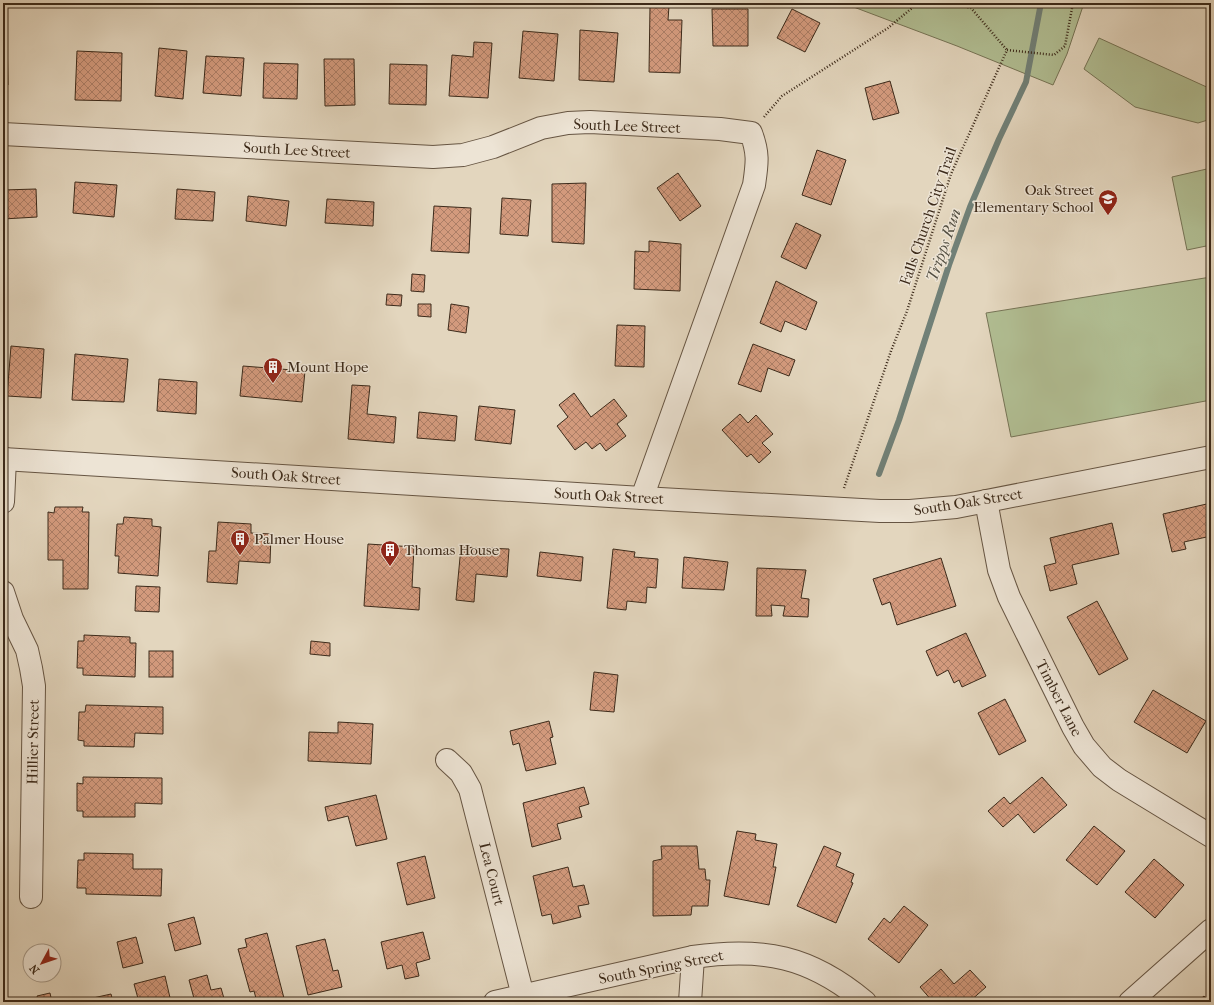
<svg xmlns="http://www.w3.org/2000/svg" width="1214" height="1005" viewBox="0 0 1214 1005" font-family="'IM FELL French Canon',serif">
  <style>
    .park { fill: #b1be93; stroke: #767456 }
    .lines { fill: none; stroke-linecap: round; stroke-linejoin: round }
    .stream { stroke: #718077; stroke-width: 6 }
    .building { fill: url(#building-cross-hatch); stroke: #3c2a1a }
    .minor-casing { stroke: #665543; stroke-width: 24 }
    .path { stroke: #3c2a1a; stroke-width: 2.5; stroke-dasharray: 1 2; stroke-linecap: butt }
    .minor { stroke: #ede4d5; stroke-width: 22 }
    .labels { text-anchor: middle; stroke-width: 3; stroke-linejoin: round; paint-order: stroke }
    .street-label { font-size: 15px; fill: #3c2a1a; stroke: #ede4d5 }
    .poi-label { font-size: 15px; fill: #3c2a1a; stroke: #ede4d5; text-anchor: start }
    .water-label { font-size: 16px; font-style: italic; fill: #524e41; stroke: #ede4d5 }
  </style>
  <defs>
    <pattern id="building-cross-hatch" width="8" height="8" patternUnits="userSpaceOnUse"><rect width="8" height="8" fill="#d39a7d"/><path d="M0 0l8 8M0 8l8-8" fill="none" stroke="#ac7e66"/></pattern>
  </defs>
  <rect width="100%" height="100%" fill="#e3d6be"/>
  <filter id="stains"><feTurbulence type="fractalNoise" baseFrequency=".005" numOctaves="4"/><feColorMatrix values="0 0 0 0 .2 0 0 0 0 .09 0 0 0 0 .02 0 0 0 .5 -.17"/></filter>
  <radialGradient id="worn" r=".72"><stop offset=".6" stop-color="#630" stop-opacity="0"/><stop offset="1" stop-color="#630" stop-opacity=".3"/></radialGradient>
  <g class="park">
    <path d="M843 3H1084L1067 54 1053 85 957 46Z"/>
    <path d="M1099 38 1211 89V119L1198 123 1135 107 1084 69Z"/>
    <path d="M1211 168V245L1187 250 1172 177Z"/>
    <path d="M1211 277V400L1011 437 986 313Z"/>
  </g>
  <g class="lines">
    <path class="stream" d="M879 474 899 420 949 265 970 207 999 139 1026 82 1041 3"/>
  </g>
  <g class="building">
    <path d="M650 6H669L668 20H682L680 73 649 72Z"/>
    <path d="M712 9H748V46H713Z"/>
    <path d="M792 9 820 23 805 52 777 38Z"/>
    <path d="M580 30 618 33 614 82 579 80Z"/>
    <path d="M523 31 558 34 554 81 519 78Z"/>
    <path d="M3 32H7L8 85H3Z"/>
    <path d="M474 42 492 43 488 98 449 96 452 55 473 57Z"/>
    <path d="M159 48 187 51 183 99 155 96Z"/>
    <path d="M77 51 122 53 121 101 75 100Z"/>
    <path d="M206 56 244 58 241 96 203 93Z"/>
    <path d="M324 59H354L355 105 325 106Z"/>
    <path d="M264 63 298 64 297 99 263 98Z"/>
    <path d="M390 64 427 65 426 105 389 104Z"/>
    <path d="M890 81 899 113 873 120 865 88Z"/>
    <path d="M817 150 846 160 831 205 802 195Z"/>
    <path d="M678 173 701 206 680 221 657 188Z"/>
    <path d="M75 182 117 185 114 217 73 213Z"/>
    <path d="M586 183 584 244 552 242V184Z"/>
    <path d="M36 189 37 217 3 219V190Z"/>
    <path d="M177 189 215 192 213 221 175 219Z"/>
    <path d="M248 196 289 201 286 226 246 221Z"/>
    <path d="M502 198 531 200 528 236 500 234Z"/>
    <path d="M327 199 374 202 373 226 325 223Z"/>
    <path d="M434 206 471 208 469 253 431 251Z"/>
    <path d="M796 223 821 235 806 269 781 257Z"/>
    <path d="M649 241 681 244 680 291 634 289 635 251 649 252Z"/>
    <path d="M412 274 425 275 424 292 411 291Z"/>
    <path d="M776 281 817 302 806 330 785 321 781 332 760 323Z"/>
    <path d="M387 294 402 295 401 306 386 305Z"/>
    <path d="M418 304H431V317L418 316Z"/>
    <path d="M451 304 469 307 466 333 448 330Z"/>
    <path d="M617 325 645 326 644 367 615 366Z"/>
    <path d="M753 344 795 360 789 376 768 368 761 392 738 384Z"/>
    <path d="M11 346 44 349 41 398 7 396Z"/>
    <path d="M75 354 128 359 124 402 72 400Z"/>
    <path d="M243 366 305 371 302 402 240 396Z"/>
    <path d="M159 379 197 382 196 414 157 411Z"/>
    <path d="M352 385 370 386 367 414 396 417 394 443 348 439Z"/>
    <path d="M574 393 591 417 614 399 627 416 617 424 626 436 606 451 600 443 592 449 586 442 575 450 557 426 568 417 559 405Z"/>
    <path d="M479 406 515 410 511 444 475 440Z"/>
    <path d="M419 412 457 416 455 441 417 438Z"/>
    <path d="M740 414 748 423 756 415 773 434 762 443 771 452 759 463 751 454 747 457 722 430Z"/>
    <path d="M1211 503V536L1184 542 1186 549 1172 552 1163 514Z"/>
    <path d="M55 507H83L82 512H89L88 589H63V560H48V512L54 513Z"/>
    <path d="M124 517 152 519V526L161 527 158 576 118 573 119 556H115L117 524H123Z"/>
    <path d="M218 522 251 524V533L271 534 270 563 239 561 237 584 207 582 209 551H216Z"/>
    <path d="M1112 523 1119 554 1072 565 1077 584 1050 591 1044 566 1056 563 1050 538Z"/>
    <path d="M368 544 414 547 412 587 420 588 419 610 364 606Z"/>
    <path d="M461 547 509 549 507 577 476 574 474 602 456 600Z"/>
    <path d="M613 549 635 552 634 557 658 559 656 588 647 587 646 603 627 601 626 610 607 608Z"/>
    <path d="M540 552 583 557 581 581 537 576Z"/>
    <path d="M684 557 728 562 724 590 682 588Z"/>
    <path d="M941 558 956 606 897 625 890 602 882 605 873 579Z"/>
    <path d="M757 568 806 570 801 598 809 599 808 617 783 616 785 606 771 605 772 616H756Z"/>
    <path d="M136 586 160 587 159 612 135 611Z"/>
    <path d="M1097 601 1128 659 1099 675 1067 617Z"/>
    <path d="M966 633 986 676 962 687 959 680 954 683 948 670 937 676 926 651Z"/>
    <path d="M84 635 130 637V643H136L135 677 83 675V668H77L78 641H84Z"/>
    <path d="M311 641 330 643V656L310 654Z"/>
    <rect x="149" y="651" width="24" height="26"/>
    <path d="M594 672 618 675 614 712 590 710Z"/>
    <path d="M1153 690 1206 721 1187 753 1134 722Z"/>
    <path d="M1005 699 1026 741 999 755 978 713Z"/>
    <path d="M86 705 163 707V734L135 733 134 747 84 746V741L78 740 79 712H85Z"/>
    <path d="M549 721 553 737 550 738 556 764 526 771 519 743 513 745 510 731Z"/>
    <path d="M338 722 373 724 371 764 308 761 309 732 338 733Z"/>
    <path d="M83 777 162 778V804L135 803V817H83V811H77V783L83 784Z"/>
    <path d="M1042 777 1067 805 1034 833 1018 814 1003 827 988 811 1004 797 1010 804Z"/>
    <path d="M584 787 589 804 579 807 582 817 557 824 561 839 532 847 523 803Z"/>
    <path d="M376 795 387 839 356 846 348 816 328 821 325 807Z"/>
    <path d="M1094 826 1125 851 1097 885 1066 860Z"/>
    <path d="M737 831 756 834 755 840 777 844 773 867H776L769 905 724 896Z"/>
    <path d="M661 846H697L699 869H705L706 880H710L708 906H692L691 915 653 916V861L662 859Z"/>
    <path d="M824 846 841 853 836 866 854 874 851 882 853 883 836 923 797 906Z"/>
    <path d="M84 853 133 854V869H162L161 896 86 894V888H77L78 860H84Z"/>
    <path d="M425 856 435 898 407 905 397 863Z"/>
    <path d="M1154 859 1184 885 1155 918 1125 892Z"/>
    <path d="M568 867 573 887 584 885 589 904 578 906 581 917 553 924 551 914 542 916 533 876Z"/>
    <path d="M904 906 928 925 899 963 868 939 884 918 890 923Z"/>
    <path d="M194 917 201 944 175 951 168 924Z"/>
    <path d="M423 932 430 959 416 963 419 976 405 979 402 965 387 969 381 942Z"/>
    <path d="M267 933 285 1002H257L254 991 250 992 238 949 247 947 245 939Z"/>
    <path d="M136 937 143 963 123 968 117 942Z"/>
    <path d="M325 939 333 971 338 970 342 987 308 995 296 946Z"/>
    <path d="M941 969 954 984 970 970 986 987 969 1002H933L920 987Z"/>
    <path d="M207 975 211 990 221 988 225 1002H195L189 980Z"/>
    <path d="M165 976 171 1002H139L134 984Z"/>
    <path d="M50 993 52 1002H39L37 996Z"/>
    <path d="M111 994 113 1002H94L93 998Z"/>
    <path d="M1204 996 1209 1002H1197Z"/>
  </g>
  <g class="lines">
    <g class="minor-casing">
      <g id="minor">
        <path d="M3 134 433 157 463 155 493 147 541 128 568 123 590 122 720 129 751 133C759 154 757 164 754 185L642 498"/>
        <path d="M3 459 642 498 880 511H910L956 507 1211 457"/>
        <path d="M986 501 999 570 1009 597 1073 727 1084 746 1102 767 1119 780 1211 836"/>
        <path d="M3 502 5 459"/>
        <path d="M3 592 12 619 27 650 31 668 34 686 31 897"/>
        <path d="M447 760 461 773 470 789 523 996"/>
        <path d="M495 1002 693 957C763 947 810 956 865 1002"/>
        <path d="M690 1002 693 957"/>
        <path d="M1130 1002 1211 930"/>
      </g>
    </g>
    <g class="path">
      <path d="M947 3 971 8 1007 50"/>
      <path d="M1007 50 1054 55 1065 46 1073 3"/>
      <path d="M764 117 782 96 888 28 918 3"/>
      <path d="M844 488 891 351 907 311 951 174 1007 50"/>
    </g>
    <use href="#minor" class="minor"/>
  </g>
  <defs>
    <g id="school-pin" transform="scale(1)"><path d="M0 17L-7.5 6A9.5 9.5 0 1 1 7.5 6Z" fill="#8f2418" stroke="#ede4d5"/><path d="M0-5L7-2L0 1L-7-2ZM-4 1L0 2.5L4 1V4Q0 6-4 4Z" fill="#fff"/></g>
    <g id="building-pin" transform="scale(1)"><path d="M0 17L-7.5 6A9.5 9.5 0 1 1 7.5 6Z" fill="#8f2418" stroke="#ede4d5"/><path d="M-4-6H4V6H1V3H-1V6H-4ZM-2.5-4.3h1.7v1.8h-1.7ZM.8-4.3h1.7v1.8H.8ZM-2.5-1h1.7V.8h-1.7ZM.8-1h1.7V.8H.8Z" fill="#fff"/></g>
  </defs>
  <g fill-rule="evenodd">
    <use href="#school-pin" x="1108" y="199"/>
    <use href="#building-pin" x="273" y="367"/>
    <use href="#building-pin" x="240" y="539"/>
    <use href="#building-pin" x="390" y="550"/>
  </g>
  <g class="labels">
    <g class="street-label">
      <text transform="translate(627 126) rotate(2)" y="5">South Lee Street</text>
      <text transform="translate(297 150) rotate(3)" y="5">South Lee Street</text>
      <text transform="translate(928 216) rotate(-71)" y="5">Falls Church City Trail</text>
      <text transform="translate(286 476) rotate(4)" y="5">South Oak Street</text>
      <text transform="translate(609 496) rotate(3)" y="5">South Oak Street</text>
      <text transform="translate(968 502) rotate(-9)" y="5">South Oak Street</text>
      <text transform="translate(1059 698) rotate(63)" y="5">Timber Lane</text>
      <text transform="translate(33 742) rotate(-89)" y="5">Hillier Street</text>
      <text transform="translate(492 874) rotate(76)" y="5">Lea Court</text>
      <text transform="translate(661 967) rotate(-11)" y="5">South Spring Street</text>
    </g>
    <g class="poi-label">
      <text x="1094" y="195" text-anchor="end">Oak Street<tspan x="1094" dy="17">Elementary School</tspan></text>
      <text x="287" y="372">Mount Hope</text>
      <text x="254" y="544">Palmer House</text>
      <text x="404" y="555">Thomas House</text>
    </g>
    <g class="water-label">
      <text transform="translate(943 245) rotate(-71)" y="6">Tripps Run</text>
    </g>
  </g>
  <rect width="1214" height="1005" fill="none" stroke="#e3d6be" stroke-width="16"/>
  <rect x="4" y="4" width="1206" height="997" fill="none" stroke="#3c2a1a" stroke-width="2"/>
  <rect x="8" y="8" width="1198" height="989" fill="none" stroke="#3c2a1a"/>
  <g transform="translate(42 963) rotate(230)"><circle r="19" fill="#ede4d5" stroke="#a69a8a"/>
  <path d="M0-3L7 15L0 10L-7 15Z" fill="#8f2418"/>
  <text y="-6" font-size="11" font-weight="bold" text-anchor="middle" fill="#3c2a1a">N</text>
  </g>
  <rect width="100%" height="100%" filter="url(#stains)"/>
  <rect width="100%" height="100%" fill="url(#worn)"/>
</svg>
